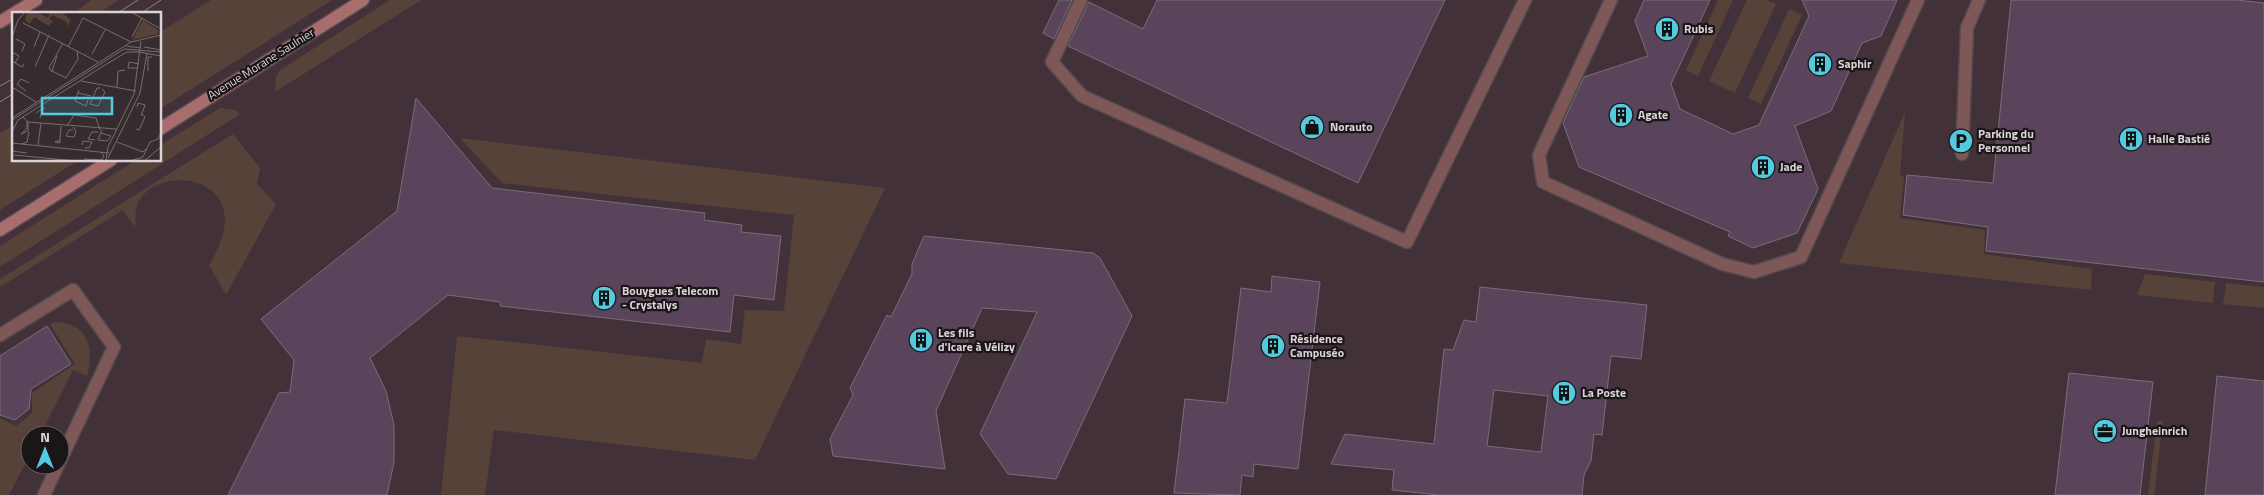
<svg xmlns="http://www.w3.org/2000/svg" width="2264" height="495" viewBox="0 0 2264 495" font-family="'Titillium Web',sans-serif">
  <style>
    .built { fill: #433139; fill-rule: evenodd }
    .green { fill: #564238 }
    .building { fill: #5a445c; stroke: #776e77; fill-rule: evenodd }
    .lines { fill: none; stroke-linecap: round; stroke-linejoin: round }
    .lane-casing { stroke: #54494d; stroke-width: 15 }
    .secondary-casing { stroke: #54494d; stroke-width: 15 }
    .lane { stroke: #7d5857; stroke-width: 12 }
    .secondary { stroke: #a86e6e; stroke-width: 12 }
    .tram { stroke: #8c8386; stroke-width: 1 }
    .labels { text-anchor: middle; stroke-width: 4.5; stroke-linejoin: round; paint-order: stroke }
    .poi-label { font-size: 12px; font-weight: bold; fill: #dbd3d6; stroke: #1a1517; text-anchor: start }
    .street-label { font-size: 12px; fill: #dbd3d6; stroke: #1a1517 }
    .inset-road { fill: none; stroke: #786e72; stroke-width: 1 }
    .view { fill: #54cade; fill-opacity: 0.15; stroke: #54cade; stroke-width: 2.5 }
    .inset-edge { fill: none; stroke: #dbd3d6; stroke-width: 2.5 }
  </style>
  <rect width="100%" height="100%" fill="#362b2f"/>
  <path class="built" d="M0 0H2264V495H0ZM14 14H160V160H14ZM30 435H60V465H30Z"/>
  <g class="green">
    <path d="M91 0H119L97 14H73Z"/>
    <path d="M211 0H332L160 109V32Z"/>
    <path d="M390 0H421L275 92 276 77 280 70Z"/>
    <path d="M1718 0H1733L1698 76 1686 70Z"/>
    <path d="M1747 0H1767L1776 4 1735 93 1709 81Z"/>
    <path d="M1789 9 1802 15 1761 104 1748 98Z"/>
    <path d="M220 108 235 110 240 114 0 267V246L136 160H160V145Z"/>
    <path d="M1905 112 1900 175 1904 176 1900 218 1985 230 1984 254 2092 269 2091 290 1839 263Z"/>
    <path d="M14 125V160H79L0 210V133Z"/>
    <path d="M233 134 260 168 257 184 276 204 226 295 209 265C267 172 148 159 136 209 135 215 136 222 135 228L123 210 0 287V279Z"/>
    <path d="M460 138 885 188 755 460 494 430 485 495H441L457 336 702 363 706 339 741 344 745 310 784 311 794 215 502 183Z"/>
    <path d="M2145 274 2215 282 2213 303 2137 295Z"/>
    <path d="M2226 283 2264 287V308L2223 304Z"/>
    <path d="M55 322C88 322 95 349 87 376L73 370 40 435H30V454L9 495H0V418L16 426 32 413V393L75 364 50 324Z"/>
    <path d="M2157 421H2163L2154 495H2148Z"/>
  </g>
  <g class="building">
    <path d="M1059 0H1072L1054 39 1043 33Z"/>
    <path d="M1157 0H1445L1358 183 1068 46 1089 2 1143 29Z"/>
    <path d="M1644 0H1710L1671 84 1680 109 1733 134 1759 125 1809 16 1802 0H1897L1881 36 1862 43 1831 111 1795 126 1818 189 1797 233 1753 248 1728 236 1730 232 1579 167 1563 123 1584 77 1648 56 1635 21Z"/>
    <path d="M2011 0H2236L2264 3V282L1986 251 1988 227 1903 215 1907 175 1993 183Z"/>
    <path d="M416 98 492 188 705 213 704 220 742 225 741 232 781 236 774 300 734 295 730 332 500 306V302L448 295 370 358 386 391 394 425V462L387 495H228L279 393 290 392 294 360 261 319 397 211Z"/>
    <path d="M924 236 1093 253 1100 258 1132 316 1056 479 1008 474 980 434 1037 312 982 308 936 411 945 469 833 456 830 439 853 395 850 388 887 315 891 317 912 274V264Z"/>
    <path d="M1272 276 1320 282 1298 469 1254 464 1253 477 1242 475 1240 495 1174 493 1185 399 1227 403 1241 288 1271 292Z"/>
    <path d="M1480 287 1647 305 1641 359 1611 356 1602 435 1594 434 1591 461 1584 475 1582 495H1439L1392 490 1394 470 1331 464 1345 434 1434 444 1444 349 1453 350 1464 320 1476 322ZM1494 390 1548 396 1541 452 1487 446Z"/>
    <path d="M47 326 71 364 31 389 29 409 15 420 0 415V356Z"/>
    <path d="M2069 373 2153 382 2140 495H2055Z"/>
    <path d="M2217 376 2264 381V495H2205Z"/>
  </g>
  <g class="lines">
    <g class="lane-casing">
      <g id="lane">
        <path d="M1081 0 1052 62 1082 96 1407 242 1525 0"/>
        <path d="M1611 0 1539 155 1543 182 1722 264 1754 272 1801 257 1918 0"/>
        <path d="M1962 154 1967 28 1979 0"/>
        <path d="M0 335 73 290 114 347 60 461"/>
        <path d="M44 495 58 465"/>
      </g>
    </g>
    <g class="secondary-casing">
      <g id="secondary">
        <path d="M0 22 36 0"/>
        <path d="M160 129 363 0"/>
        <path d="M0 230 111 160"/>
      </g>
    </g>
    <use href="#lane" class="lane"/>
    <use href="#secondary" class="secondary"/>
    <g class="tram">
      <path d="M116 14 138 0"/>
      <path d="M140 14 161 0"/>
      <path d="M0 86 14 78"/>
      <path d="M0 102 14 93"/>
    </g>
  </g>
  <defs>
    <g id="building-disc" transform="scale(1.25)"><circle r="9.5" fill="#54cade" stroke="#1a1517"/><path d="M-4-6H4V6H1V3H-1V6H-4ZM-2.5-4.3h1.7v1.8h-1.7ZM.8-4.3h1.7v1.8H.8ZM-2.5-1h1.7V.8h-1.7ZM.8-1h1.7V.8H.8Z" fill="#111"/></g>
    <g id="shop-disc" transform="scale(1.25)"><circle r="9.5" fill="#54cade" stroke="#1a1517"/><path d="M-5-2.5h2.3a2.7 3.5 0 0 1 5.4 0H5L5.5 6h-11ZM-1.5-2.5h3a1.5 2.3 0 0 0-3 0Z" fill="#111"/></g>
    <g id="parking-disc" transform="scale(1.25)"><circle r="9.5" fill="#54cade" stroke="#1a1517"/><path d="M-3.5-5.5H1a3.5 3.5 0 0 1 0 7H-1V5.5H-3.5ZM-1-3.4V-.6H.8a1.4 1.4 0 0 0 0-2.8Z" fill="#111"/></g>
    <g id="office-disc" transform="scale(1.25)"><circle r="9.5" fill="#54cade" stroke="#1a1517"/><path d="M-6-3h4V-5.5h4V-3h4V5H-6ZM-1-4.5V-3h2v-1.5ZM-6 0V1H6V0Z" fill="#111"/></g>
  </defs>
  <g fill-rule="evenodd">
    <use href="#building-disc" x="1667" y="29"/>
    <use href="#building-disc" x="1820" y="64"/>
    <use href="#building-disc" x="1621" y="115"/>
    <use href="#shop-disc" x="1312" y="127"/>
    <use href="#building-disc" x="2131" y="139"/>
    <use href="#parking-disc" x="1961" y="141"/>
    <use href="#building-disc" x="1763" y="167"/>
    <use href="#building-disc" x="604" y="298"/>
    <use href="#building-disc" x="921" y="340"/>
    <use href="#building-disc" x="1273" y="346"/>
    <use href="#building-disc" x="1564" y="393"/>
    <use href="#office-disc" x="2105" y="431"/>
  </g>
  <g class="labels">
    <g class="poi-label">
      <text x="1684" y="33">Rubis</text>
      <text x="1838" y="68">Saphir</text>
      <text x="1638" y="119">Agate</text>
      <text x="1330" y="131">Norauto</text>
      <text x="1978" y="138">Parking du<tspan x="1978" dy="14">Personnel</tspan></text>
      <text x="2148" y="143">Halle Bastié</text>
      <text x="1780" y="171">Jade</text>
      <text x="622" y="295">Bouygues Telecom<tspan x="622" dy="14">- Crystalys</tspan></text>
      <text x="938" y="337">Les fils<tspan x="938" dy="14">d'Icare à Vélizy</tspan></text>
      <text x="1290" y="343">Résidence<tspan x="1290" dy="14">Campuséo</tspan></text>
      <text x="1582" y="397">La Poste</text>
      <text x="2122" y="435">Jungheinrich</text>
    </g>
    <g class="street-label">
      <text transform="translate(261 64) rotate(-32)" y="4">Avenue Morane Saulnier</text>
    </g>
  </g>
  <g transform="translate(12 12)">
    <rect width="149" height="149" fill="#362b2f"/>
    <path d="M15 0H25L36 6 38 0H49L59 8 55 15V10L40 3 37 7 41 9 37 14 22 5 18 12 13 8ZM131 8 146 18V22L120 28Z" fill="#564238"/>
    <path class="inset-road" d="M119 0 147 16M11 11 86 50M0 25 6 8 13 0M120 25 130 6M4 27 13 32 10 39M114 34 129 36M22 35 28 20M56 35 71 6 119 30M132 35 149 38M0 40 7 44 3 51M127 40 149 44M80 42 93 18M45 44 40 59 54 66 66 47 65 39M0 49 10 55 12 52M23 55 37 23M126 56H116L117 50 127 52M136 59V45H140M40 60 37 56 51 31M69 69 124 79M0 75 24 90M105 75 106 59 113 58M88 76H85L78 92 86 94 93 80 90 77M67 78 66 81 79 84M14 79 5 72 9 67 17 71M66 81 63 89 74 94 76 88M125 95 126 91 133 93 129 104M24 101 32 95 28 106M11 105 16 110 104 117M0 106 119 30 149 23M0 108 112 37 149 40M15 109V116L9 122 16 119V110M55 114 62 103 84 106 88 118M124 117 127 118 133 105 130 102M61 118H57L54 124 62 125 64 119 61 115M0 120 6 108 93 53 115 40H127M89 121 99 124 95 129 86 128 90 118M48 128 43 130 48 131V127L49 114M83 128 76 127 80 120H86M105 130 131 140 134 137M0 131 97 141M10 132 15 130 17 120M26 133 29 111M70 133 71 129 80 130 77 136H73M0 139 15 141M2 143 64 149M96 146 128 81 135 41M72 147 89 148 92 144 89 140M94 148 96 135 122 82 129 29M118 149 131 145 138 130 146 127 149 121M132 149 149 135"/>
    <path class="view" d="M30 86H100V102H30Z"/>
    <rect width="149" height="149" class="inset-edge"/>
  </g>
  <g transform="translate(45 450)"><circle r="24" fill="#1a1517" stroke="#676163"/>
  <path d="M0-4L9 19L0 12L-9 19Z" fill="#54cade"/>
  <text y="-8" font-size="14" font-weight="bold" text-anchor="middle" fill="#dbd3d6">N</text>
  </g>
</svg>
